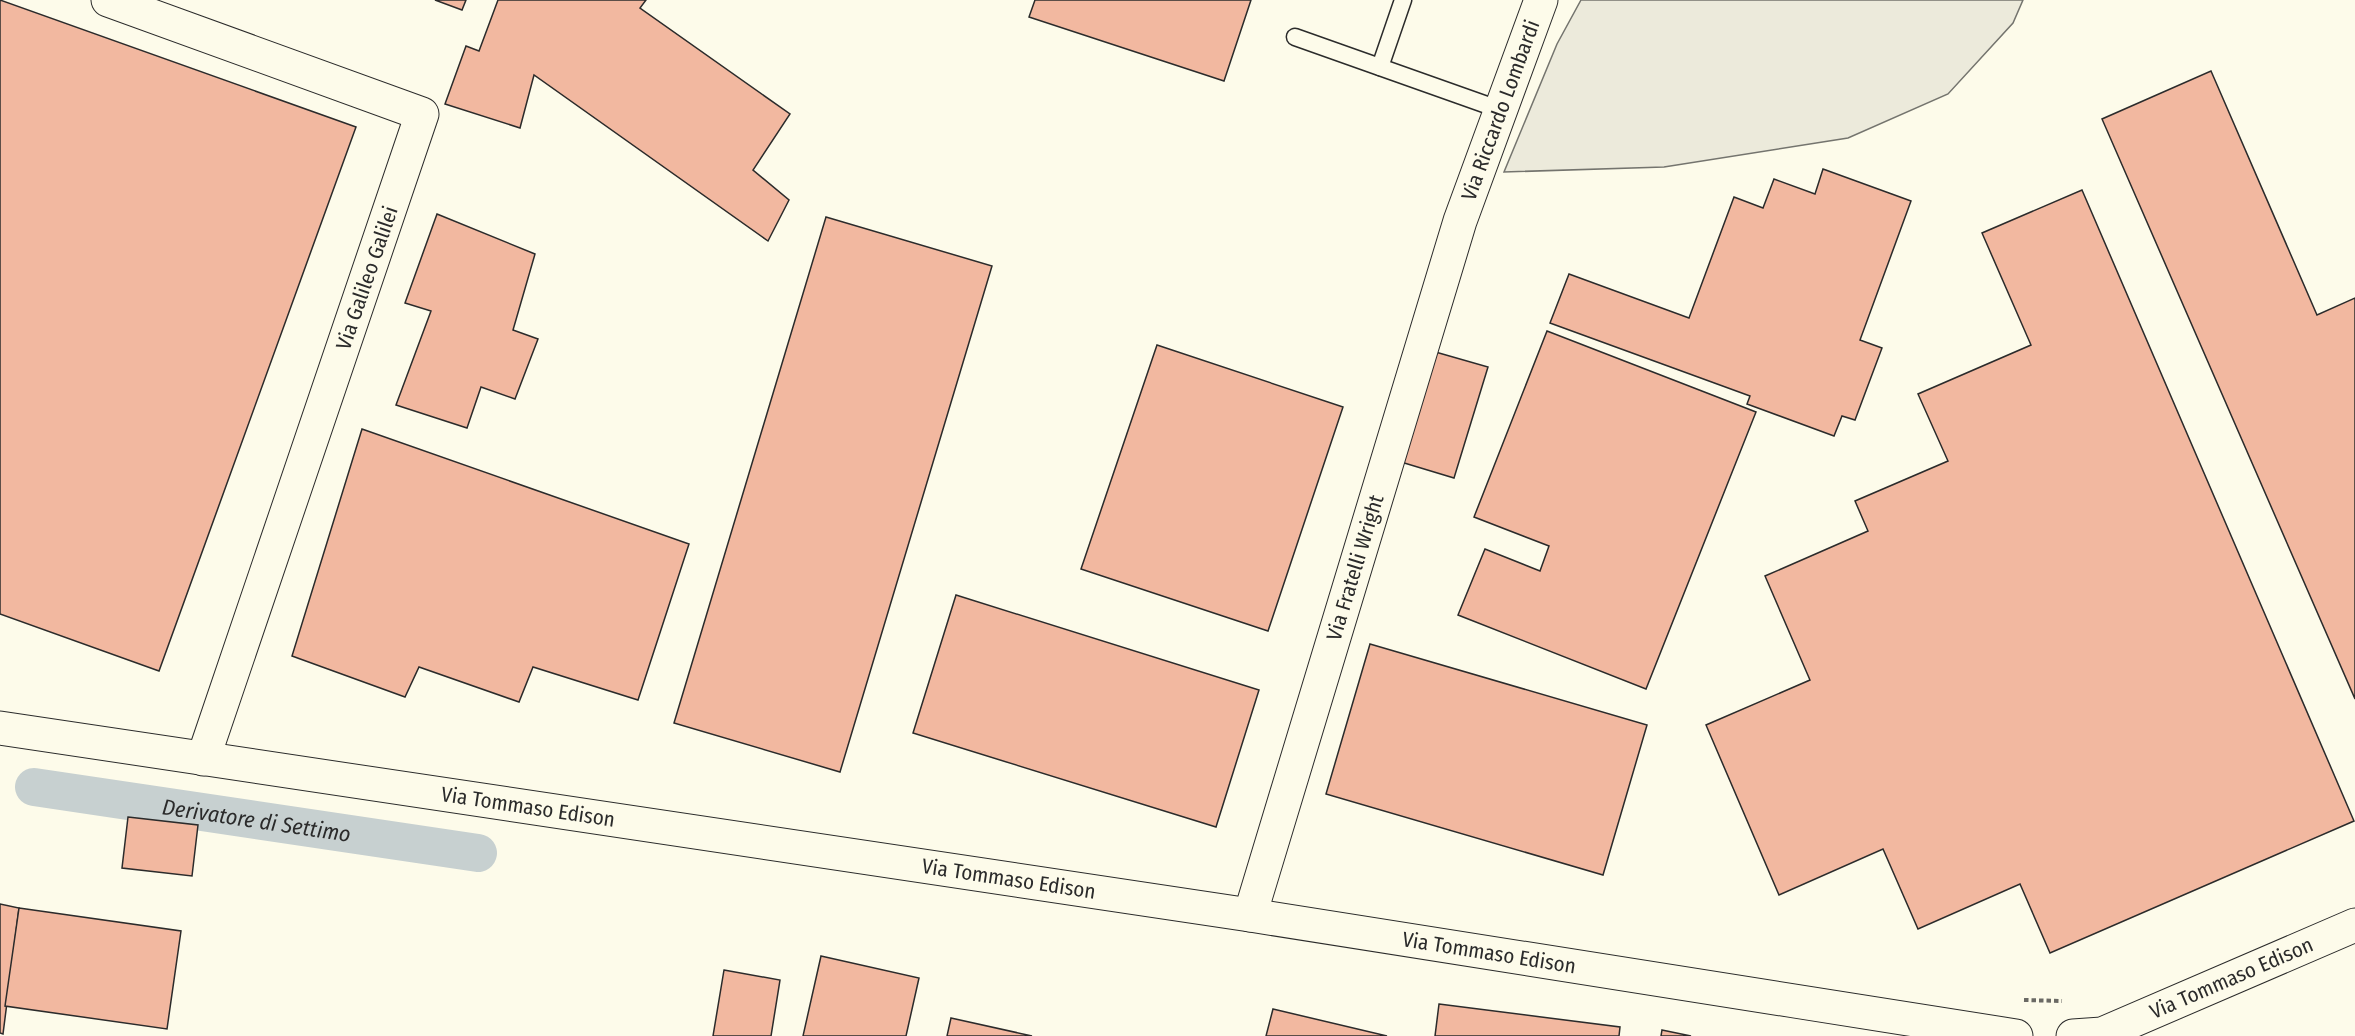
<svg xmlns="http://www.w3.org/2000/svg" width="2355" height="1036" viewBox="0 0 2355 1036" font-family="'Fira Sans Condensed',sans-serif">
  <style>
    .parking { fill: #eceadb; stroke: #74746e; stroke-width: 1.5 }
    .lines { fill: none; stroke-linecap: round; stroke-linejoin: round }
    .canal { stroke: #c7d0d0; stroke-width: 38 }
    .building { fill: #f2b8a0; stroke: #2b2b2b; stroke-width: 1.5 }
    .lane-casing { stroke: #2b2b2b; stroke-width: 19 }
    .street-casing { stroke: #2b2b2b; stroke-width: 35 }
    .secondary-casing { stroke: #2b2b2b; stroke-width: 35 }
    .path { stroke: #6a6964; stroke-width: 4; stroke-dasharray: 4.5 3; stroke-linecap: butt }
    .lane { stroke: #fdfbea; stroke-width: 16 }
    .street { stroke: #fdfbea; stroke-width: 33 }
    .secondary { stroke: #fdfbea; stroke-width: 33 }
    .labels { text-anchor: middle; stroke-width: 4.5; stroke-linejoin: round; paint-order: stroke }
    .street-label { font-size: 21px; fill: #2b2b2b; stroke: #fdfbea }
    .water-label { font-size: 22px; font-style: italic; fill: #2b2b2b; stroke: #fdfbea }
  </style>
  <rect width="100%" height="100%" fill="#fdfbea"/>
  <path class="parking" d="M1581 0H2023L2013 23 1948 94 1848 138 1664 167 1504 172 1557 44Z"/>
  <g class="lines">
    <path class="canal" id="s1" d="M34 787 478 853"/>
  </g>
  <g class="building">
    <path d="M0 0 356 127 159 671 0 614Z"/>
    <path d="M435 0H466L462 10Z"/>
    <path d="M498 0H646L640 8 790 114 753 170 789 200 768 241 534 75 520 128 445 104 466 46 479 51Z"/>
    <path d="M1035 0H1251L1224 81 1029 17Z"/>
    <path d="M2211 71 2317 315 2355 298V699L2102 119Z"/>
    <path d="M1823 169 1911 201 1860 340 1882 348 1855 420 1842 416 1834 436 1747 404 1750 396 1550 323 1569 274 1689 318 1734 197 1763 208 1774 179 1815 194Z"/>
    <path d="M2082 190 2354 821 2050 953 2020 884 1918 929 1883 849 1779 895 1706 725 1810 680 1765 576 1868 531 1855 501 1948 461 1918 394 2031 345 1982 233Z"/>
    <path d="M437 214 535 254 513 330 538 339 515 399 481 387 467 428 396 405 431 311 405 303Z"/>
    <path d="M826 217 992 266 840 772 674 723Z"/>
    <path d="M1547 331 1756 412 1646 689 1458 615 1485 549 1540 571 1549 546 1474 517Z"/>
    <path d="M1157 345 1343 407 1268 631 1081 569Z"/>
    <path d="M1425 349 1488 367 1454 478 1391 459Z"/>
    <path d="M362 429 689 544 638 700 533 667 519 702 419 667 405 697 292 656Z"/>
    <path d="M956 595 1259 690 1216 827 913 733Z"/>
    <path d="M1370 644 1647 725 1603 875 1326 794Z"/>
    <path d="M128 817 198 825 192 876 122 868Z"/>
    <path d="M0 904 19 908 3 1034 0 1033Z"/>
    <path d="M19 908 181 931 167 1029 5 1006Z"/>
    <path d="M821 956 919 978 906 1036H803Z"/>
    <path d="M724 970 780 980 771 1036H713Z"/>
    <path d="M1439 1004 1620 1027 1619 1036H1435Z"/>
    <path d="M1273 1009 1387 1036H1266Z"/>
    <path d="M951 1018 1032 1036H947Z"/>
    <path d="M1662 1030 1691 1036H1661Z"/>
  </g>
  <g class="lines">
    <g class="lane-casing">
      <g id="lane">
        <path d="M1295 37 1501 110"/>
        <path d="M1380 67 1403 0"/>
      </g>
    </g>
    <g class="street-casing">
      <path id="street" d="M108 0 422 114 203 759"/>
    </g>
    <g class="secondary-casing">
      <g id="secondary">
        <path id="s2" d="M0 728 1250 915 2016 1036"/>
        <path id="s3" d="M1250 915 1460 221 1541 0"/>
        <path id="s4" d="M2073 1036 2102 1034 2355 925"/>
      </g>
    </g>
    <path class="path" d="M2024 1000 2062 1001"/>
    <use href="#lane" class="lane"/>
    <use href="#street" class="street"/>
    <use href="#secondary" class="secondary"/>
  </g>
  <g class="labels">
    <g class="street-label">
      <text dy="7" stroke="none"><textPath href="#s3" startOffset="843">Via Riccardo Lombardi</textPath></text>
      <text transform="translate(367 278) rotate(-71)" y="7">Via Galileo Galilei</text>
      <text dy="7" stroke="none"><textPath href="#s3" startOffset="363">Via Fratelli Wright</textPath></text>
      <text dy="7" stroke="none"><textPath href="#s2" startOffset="534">Via Tommaso Edison</textPath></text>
      <text dy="7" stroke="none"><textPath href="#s2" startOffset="1020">Via Tommaso Edison</textPath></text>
      <text dy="7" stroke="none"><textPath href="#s2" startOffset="1506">Via Tommaso Edison</textPath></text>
      <text dy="7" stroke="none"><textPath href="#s4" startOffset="170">Via Tommaso Edison</textPath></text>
    </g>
    <g class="water-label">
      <text dy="8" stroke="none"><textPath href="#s1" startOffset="225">Derivatore di Settimo</textPath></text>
    </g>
  </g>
</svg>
